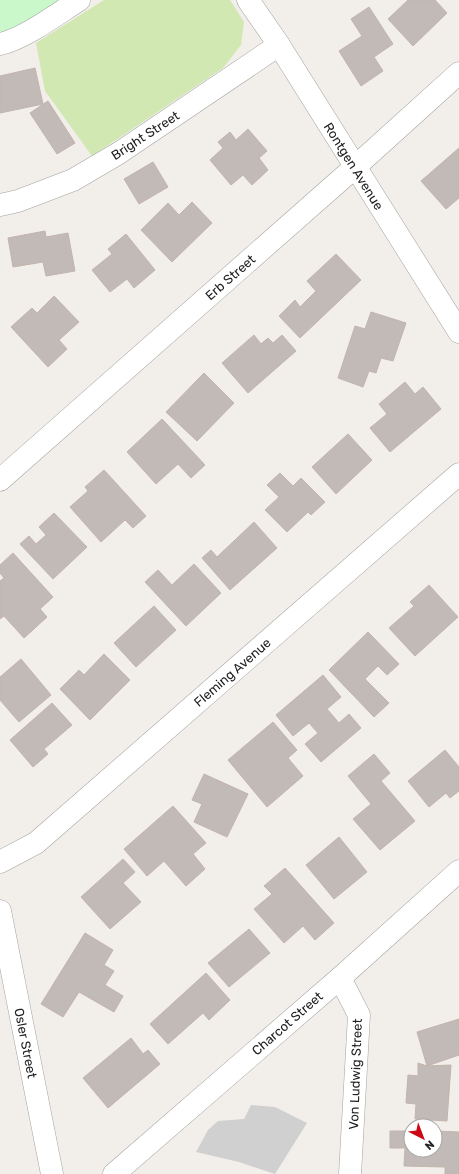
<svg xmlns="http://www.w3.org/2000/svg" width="459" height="1174" viewBox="0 0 459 1174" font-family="Rubik,sans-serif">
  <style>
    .religious { fill: #d0d0d0 }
    .grass { fill: #d1e8b2 }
    .park { fill: #caf8cb }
    .building { fill: #c2bab6; stroke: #c3b4ac }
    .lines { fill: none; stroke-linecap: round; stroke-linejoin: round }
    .minor-casing { stroke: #a3a3a3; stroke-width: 23 }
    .minor { stroke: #fff; stroke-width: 22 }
    .labels { text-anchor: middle; stroke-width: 3; stroke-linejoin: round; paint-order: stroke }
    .street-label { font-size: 13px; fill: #222; stroke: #fff }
  </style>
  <rect width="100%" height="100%" fill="#f2eee9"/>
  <path class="religious" d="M251 1105 275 1107 307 1123 275 1174 239 1162 196 1152 208 1130 218 1121 244 1119Z"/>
  <path class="grass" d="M104 0H230L244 22 241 45 223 68 92 156 45 91 36 43Z"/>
  <path class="park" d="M0 0H62L23 25 0 36Z"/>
  <g class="building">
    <path d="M408 0H435L447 13 413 46 388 19Z"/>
    <path d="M369 7 393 44 374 57 383 71 361 86 339 51 362 36 351 19Z"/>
    <path d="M35 68 43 104 0 113V76Z"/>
    <path d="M48 101 75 143 57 154 30 113Z"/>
    <path d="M248 129 267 151 259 158 268 170 252 185 243 175 231 185 210 160 223 148 218 142 230 132 236 140Z"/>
    <path d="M459 148V198L446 209 421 181Z"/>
    <path d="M153 162 168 187 139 204 124 179Z"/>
    <path d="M192 202 212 223 172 262 141 230 168 203 179 215Z"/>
    <path d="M45 231 46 237 68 233 75 271 46 276 43 262 13 267 8 238Z"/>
    <path d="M126 234 155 270 134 288 127 279 110 292 92 270 112 254 108 249Z"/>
    <path d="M336 254 361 280 300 338 279 316 295 300 300 307 316 291 307 281Z"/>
    <path d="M54 296 79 322 59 340 67 349 48 367 11 327 32 308 37 313Z"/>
    <path d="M371 312 406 323 393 361 381 358 376 373 369 371 363 387 338 378 355 326 365 329Z"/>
    <path d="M254 335 261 344 268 338 273 343 282 335 296 351 248 393 222 363Z"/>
    <path d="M204 373 234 403 197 441 166 412Z"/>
    <path d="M405 382 415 394 423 387 441 409 390 452 370 428 387 414 379 404Z"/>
    <path d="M162 419 205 465 191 478 178 464 156 484 127 452Z"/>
    <path d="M348 434 372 460 336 494 312 467Z"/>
    <path d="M104 470 146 516 133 528 125 520 101 542 70 507 88 491 85 487Z"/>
    <path d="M280 473 293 486 301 478 325 502 311 515 308 512 287 532 265 510 279 497 267 485Z"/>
    <path d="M54 513 87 547 53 579 20 544 29 536 36 544 46 535 39 527Z"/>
    <path d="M254 522 277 548 230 590 202 558 211 550 217 557Z"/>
    <path d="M13 553 53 597 40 609 47 617 24 638 4 616 0 619V581L4 578 0 573V565Z"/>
    <path d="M194 564 221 593 186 626 145 582 158 570 172 585Z"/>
    <path d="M429 585 458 617 415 656 389 628 414 606 410 602Z"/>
    <path d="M154 606 176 630 136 667 114 643Z"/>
    <path d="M368 632 399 664 387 675 378 666 365 679 389 703 374 717 329 670Z"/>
    <path d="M104 654 130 680 90 720 60 689 79 670 84 675Z"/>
    <path d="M21 659 51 695 19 722 0 700V677Z"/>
    <path d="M323 675 341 697 327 709 339 723 349 714 361 728 321 762 305 744 318 733 309 723 293 736 276 715Z"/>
    <path d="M52 703 72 725 44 749 48 754 33 767 10 740Z"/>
    <path d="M273 722 297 750 288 758 303 776 267 807 228 760Z"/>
    <path d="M445 750 459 767V791L450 798 446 793 429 807 408 781Z"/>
    <path d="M374 754 390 773 381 781 415 821 380 850 353 819 371 804 348 776Z"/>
    <path d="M204 774 248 794 227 837 194 822 202 804 192 800Z"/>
    <path d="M173 806 206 843 193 854 205 869 186 886 164 861 147 876 124 849Z"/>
    <path d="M339 837 367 872 334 899 306 865Z"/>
    <path d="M123 859 135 872 123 883 141 902 110 929 81 897Z"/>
    <path d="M285 868 334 923 315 940 303 926 284 943 254 909 272 894 264 886Z"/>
    <path d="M249 929 270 953 229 987 208 963Z"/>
    <path d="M85 933 113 950 104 965 114 971 105 985 123 996 114 1012 79 992 63 1017 41 1004Z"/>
    <path d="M206 973 230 1000 209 1020 203 1013 168 1044 150 1024Z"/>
    <path d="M459 1019V1055L427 1066 417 1032Z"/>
    <path d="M131 1038 143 1054 148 1050 160 1064 108 1108 83 1078Z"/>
    <path d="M418 1063 427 1066 451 1065 447 1121 415 1119 416 1104 406 1103 408 1075 418 1076Z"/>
    <path d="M390 1131H411V1150H435V1131L459 1132V1174H445V1167L404 1166 405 1148H390Z"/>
  </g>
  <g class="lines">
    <g class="minor-casing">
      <g id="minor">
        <path d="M248 0 279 45 459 332"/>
        <path d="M0 44C24 39 57 14 79 0"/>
        <path d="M0 205 18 201 73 180 119 153 279 45"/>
        <path d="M0 480 355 167 459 73"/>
        <path d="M0 862 36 843 459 474"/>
        <path d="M0 911 52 1174"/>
        <path d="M340 978 359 1015 350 1174"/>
        <path d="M114 1174 340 978 459 871"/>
      </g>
    </g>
    <use href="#minor" class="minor"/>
  </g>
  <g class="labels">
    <g class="street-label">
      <text transform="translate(145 135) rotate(-33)" y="5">Bright Street</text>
      <text transform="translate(354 166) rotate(58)" y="5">Rontgen Avenue</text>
      <text transform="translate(230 277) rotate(-41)" y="5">Erb Street</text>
      <text transform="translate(232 672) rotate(-41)" y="5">Fleming Avenue</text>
      <text transform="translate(287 1023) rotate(-41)" y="5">Charcot Street</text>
      <text transform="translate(26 1043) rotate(79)" y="5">Osler Street</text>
      <text transform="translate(355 1074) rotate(-88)" y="5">Von Ludwig Street</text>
    </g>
  </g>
  <g transform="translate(423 1138) rotate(138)"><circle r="19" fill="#ffffff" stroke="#a7a7a7"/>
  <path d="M0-3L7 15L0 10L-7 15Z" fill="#cb0916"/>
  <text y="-6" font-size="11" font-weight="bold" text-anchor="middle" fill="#222222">N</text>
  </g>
</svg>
